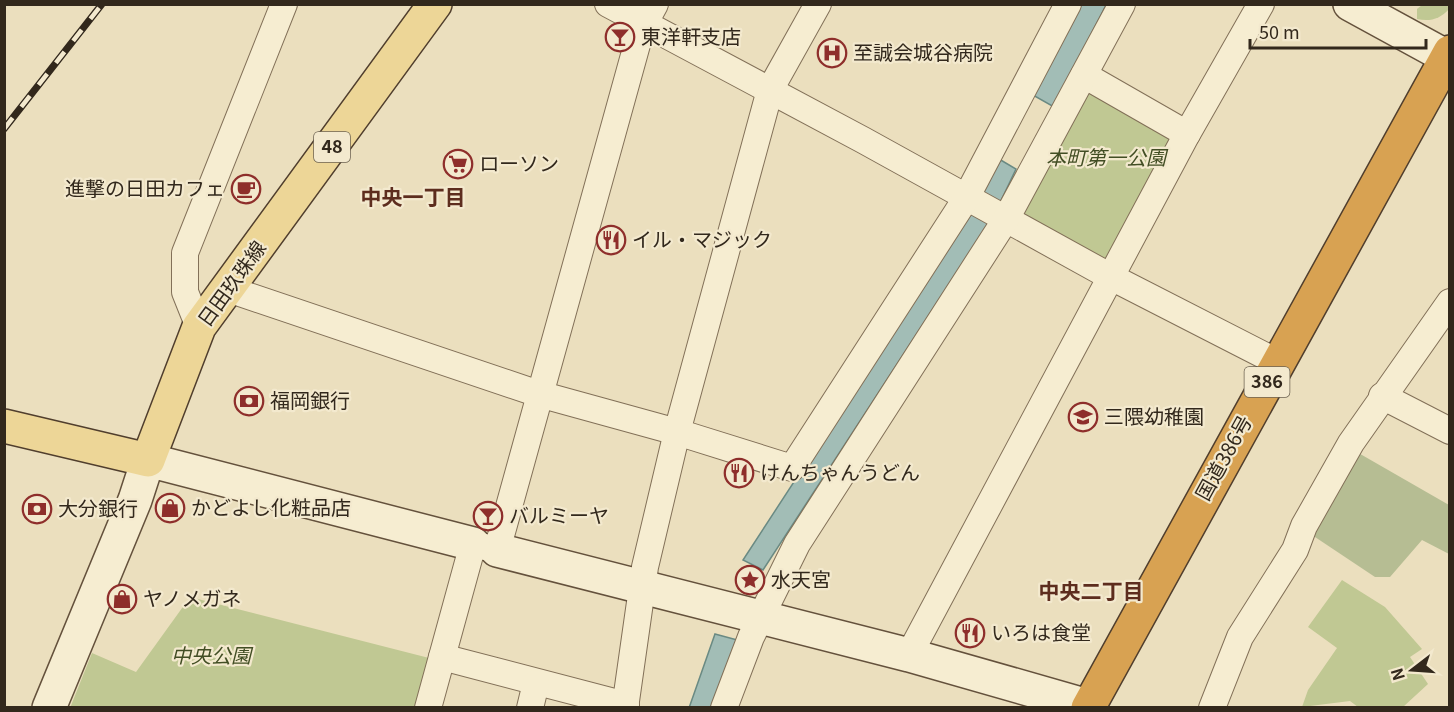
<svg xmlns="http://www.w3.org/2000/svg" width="1454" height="712" viewBox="0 0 1454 712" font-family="Georgia,'Noto Sans JP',serif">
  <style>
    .green { fill: #c0c893 }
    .cemetery { fill: #b6bd93 }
    .water { fill: #a2bdb6; stroke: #6a8a83; stroke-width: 1.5 }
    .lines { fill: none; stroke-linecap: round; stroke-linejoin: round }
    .street-casing { stroke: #827058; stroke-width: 28 }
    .secondary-casing { stroke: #64513c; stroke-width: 36 }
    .primary-casing { stroke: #503e2d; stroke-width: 36 }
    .highway-casing { stroke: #503e2d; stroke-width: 36 }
    .street { stroke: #f6edd1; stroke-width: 26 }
    .secondary { stroke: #f6edd1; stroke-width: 33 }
    .primary { stroke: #edd697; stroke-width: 33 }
    .highway { stroke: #d8a252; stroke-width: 33 }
    .rail-casing { stroke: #32281c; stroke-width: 7 }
    .rail { stroke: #f3e9ce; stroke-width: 4.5; stroke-dasharray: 14; stroke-linecap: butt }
    .labels { text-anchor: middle; stroke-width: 4.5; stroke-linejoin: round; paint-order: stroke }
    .shield { fill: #f3e9ce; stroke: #6c6251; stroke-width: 1.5 }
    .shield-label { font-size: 18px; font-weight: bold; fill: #32281c }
    .poi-label { font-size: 20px; fill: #32281c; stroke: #f3e9ce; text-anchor: start }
    .park-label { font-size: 20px; font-style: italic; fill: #424e24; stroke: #f3e9ce }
    .street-label { font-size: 20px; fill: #32281c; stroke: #f3e9ce }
    .neighbourhood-label { font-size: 21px; font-weight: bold; fill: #5d2d1e; stroke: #f3e9ce }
  </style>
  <rect width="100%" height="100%" fill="#ebdfbe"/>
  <g class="green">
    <path d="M1422 5H1449V9C1440 19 1430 22 1417 19V9Z"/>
    <path d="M1086 88 1175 136 1104 269 1020 215Z"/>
    <path d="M1342 580 1385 607 1422 649 1410 657 1428 684 1403 707H1358L1350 701 1302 707 1308 690 1337 648 1308 627Z"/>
    <path d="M190 597 433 659 419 707 70 708 92 653 136 672Z"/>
  </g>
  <path class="cemetery" d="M1355 451 1449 505V554L1422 540 1390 577H1375L1309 533Z"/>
  <g class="water">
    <path d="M1079 5H1106L1054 107 1031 94Z"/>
    <path d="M999 159 1016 169 997 209 979 196Z"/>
    <path d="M970 212 989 223 763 570 743 560Z"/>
    <path d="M715 634 741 641 716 707 689 708Z"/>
  </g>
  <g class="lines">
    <g class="street-casing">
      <g id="street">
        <path d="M608 4 863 140 1111 277 1277 362"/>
        <path d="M1084 75 1187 134"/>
        <path d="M228 289 539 394 677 432 792 468 965 200 1068 4"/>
        <path d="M199 327 185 292V253L284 4"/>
        <path d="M1382 396 1450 431"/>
        <path d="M909 655 1187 134 1261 4"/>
        <path d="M442 657 626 705"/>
        <path d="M428 708 473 544 497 550 641 30 655 4"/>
        <path d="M530 708 536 683"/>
        <path d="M625 708 645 567 677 432 770 90 818 4"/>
        <path d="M724 708 751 637 797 544 1006 219 1122 4"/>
        <path d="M1212 708 1240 637 1295 550 1304 526 1351 443 1450 302"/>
      </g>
    </g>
    <g class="secondary-casing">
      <g id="secondary">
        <path d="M1350 4 1447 57"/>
        <path d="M497 550 909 655 1088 706"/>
        <path d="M49 708 135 500 148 460 473 544"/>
      </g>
    </g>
    <g class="primary-casing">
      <path id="primary" d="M4 426 148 460 199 327 435 4"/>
    </g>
    <g class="highway-casing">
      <path id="highway" d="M1088 708 1450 52"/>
    </g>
    <use href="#street" class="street"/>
    <use href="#secondary" class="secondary"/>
    <use href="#primary" class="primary"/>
    <use href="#highway" class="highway"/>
    <g class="rail-casing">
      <path id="rail" d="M4 129 102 4"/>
    </g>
    <use href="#rail" class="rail"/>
  </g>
  <defs>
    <g id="bar-ring" transform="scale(1.5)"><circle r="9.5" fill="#f3e9ce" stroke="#8e2e2b" stroke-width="1.5"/><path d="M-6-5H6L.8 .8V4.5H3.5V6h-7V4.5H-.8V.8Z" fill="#8e2e2b"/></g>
    <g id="hospital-ring" transform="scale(1.5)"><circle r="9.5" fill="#f3e9ce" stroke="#8e2e2b" stroke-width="1.5"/><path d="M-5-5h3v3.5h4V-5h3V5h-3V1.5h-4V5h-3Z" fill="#8e2e2b"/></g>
    <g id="supermarket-ring" transform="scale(1.5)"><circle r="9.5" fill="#f3e9ce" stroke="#8e2e2b" stroke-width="1.5"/><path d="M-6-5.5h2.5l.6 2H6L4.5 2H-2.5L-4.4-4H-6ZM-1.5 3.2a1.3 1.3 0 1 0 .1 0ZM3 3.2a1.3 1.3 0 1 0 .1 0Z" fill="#8e2e2b"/></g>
    <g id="cafe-ring" transform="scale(1.5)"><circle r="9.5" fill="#f3e9ce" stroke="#8e2e2b" stroke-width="1.5"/><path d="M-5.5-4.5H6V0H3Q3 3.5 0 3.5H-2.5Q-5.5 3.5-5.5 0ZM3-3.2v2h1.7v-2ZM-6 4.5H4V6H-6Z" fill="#8e2e2b"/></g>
    <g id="restaurant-ring" transform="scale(1.5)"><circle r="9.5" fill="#f3e9ce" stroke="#8e2e2b" stroke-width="1.5"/><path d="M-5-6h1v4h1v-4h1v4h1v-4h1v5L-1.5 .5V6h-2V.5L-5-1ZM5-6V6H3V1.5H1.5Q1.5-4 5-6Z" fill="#8e2e2b"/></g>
    <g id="bank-ring" transform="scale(1.5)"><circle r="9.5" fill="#f3e9ce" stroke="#8e2e2b" stroke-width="1.5"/><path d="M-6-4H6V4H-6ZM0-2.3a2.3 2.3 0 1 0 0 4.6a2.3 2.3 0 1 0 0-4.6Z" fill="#8e2e2b"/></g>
    <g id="school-ring" transform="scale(1.5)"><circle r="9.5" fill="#f3e9ce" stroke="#8e2e2b" stroke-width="1.5"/><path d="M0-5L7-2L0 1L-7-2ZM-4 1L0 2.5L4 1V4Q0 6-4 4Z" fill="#8e2e2b"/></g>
    <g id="shop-ring" transform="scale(1.5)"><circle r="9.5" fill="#f3e9ce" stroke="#8e2e2b" stroke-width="1.5"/><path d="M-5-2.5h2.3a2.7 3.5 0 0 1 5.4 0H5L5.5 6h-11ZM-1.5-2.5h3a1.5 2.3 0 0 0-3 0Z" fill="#8e2e2b"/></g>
    <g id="sight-ring" transform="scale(1.5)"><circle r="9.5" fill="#f3e9ce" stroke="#8e2e2b" stroke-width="1.5"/><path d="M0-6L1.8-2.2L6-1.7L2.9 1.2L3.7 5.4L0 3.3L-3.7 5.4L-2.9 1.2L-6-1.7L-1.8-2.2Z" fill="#8e2e2b"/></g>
  </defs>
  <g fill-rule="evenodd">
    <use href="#bar-ring" x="620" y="37"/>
    <use href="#hospital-ring" x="832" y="53"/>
    <use href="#supermarket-ring" x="458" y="164"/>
    <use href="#cafe-ring" x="246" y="189"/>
    <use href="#restaurant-ring" x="611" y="240"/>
    <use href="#bank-ring" x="249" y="401"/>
    <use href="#school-ring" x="1083" y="417"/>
    <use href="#restaurant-ring" x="739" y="473"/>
    <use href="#shop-ring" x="170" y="508"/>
    <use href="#bank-ring" x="37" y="509"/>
    <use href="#bar-ring" x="488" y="516"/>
    <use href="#sight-ring" x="750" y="580"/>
    <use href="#shop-ring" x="122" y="599"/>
    <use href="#restaurant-ring" x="970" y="633"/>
  </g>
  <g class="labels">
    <g class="shield">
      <rect x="314" y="132" width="36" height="30" rx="4.5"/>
      <rect x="1244.5" y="367" width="45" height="30" rx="4.5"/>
    </g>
    <g class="shield-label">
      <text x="332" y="153">48</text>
      <text x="1267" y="388">386</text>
    </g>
    <g class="poi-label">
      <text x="641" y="44">東洋軒支店</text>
      <text x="853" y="60">至誠会城谷病院</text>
      <text x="479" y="171">ローソン</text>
      <text x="225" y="196" text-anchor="end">進撃の日田カフェ</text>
      <text x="632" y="247">イル・マジック</text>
      <text x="270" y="408">福岡銀行</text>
      <text x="1104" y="424">三隈幼稚園</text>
      <text x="760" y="480">けんちゃんうどん</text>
      <text x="191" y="515">かどよし化粧品店</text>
      <text x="58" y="516">大分銀行</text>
      <text x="509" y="523">バルミーヤ</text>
      <text x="771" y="587">水天宮</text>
      <text x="143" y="606">ヤノメガネ</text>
      <text x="991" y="640">いろは食堂</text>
    </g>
    <g class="park-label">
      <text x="1106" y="165">本町第一公園</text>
      <text x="211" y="663">中央公園</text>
    </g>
    <g class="street-label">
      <text transform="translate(232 284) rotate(-54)" y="7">日田玖珠線</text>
      <text transform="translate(1224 458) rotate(-61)" y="7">国道386号</text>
    </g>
    <g class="neighbourhood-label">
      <text x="413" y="205">中央一丁目</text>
      <text x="1091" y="599">中央二丁目</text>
    </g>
  </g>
  <rect width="1454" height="712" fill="none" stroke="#32281c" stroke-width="12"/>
  <g transform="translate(1412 670) rotate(253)" stroke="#f3e9ce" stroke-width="4.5" paint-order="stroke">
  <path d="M0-4.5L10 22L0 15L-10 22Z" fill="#32281c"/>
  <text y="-9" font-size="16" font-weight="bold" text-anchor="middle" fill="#32281c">N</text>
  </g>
  <path d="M1250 39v9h176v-9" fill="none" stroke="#32281c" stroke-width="3"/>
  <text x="1259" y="39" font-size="18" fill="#32281c" stroke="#f3e9ce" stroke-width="4.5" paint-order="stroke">50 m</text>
</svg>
